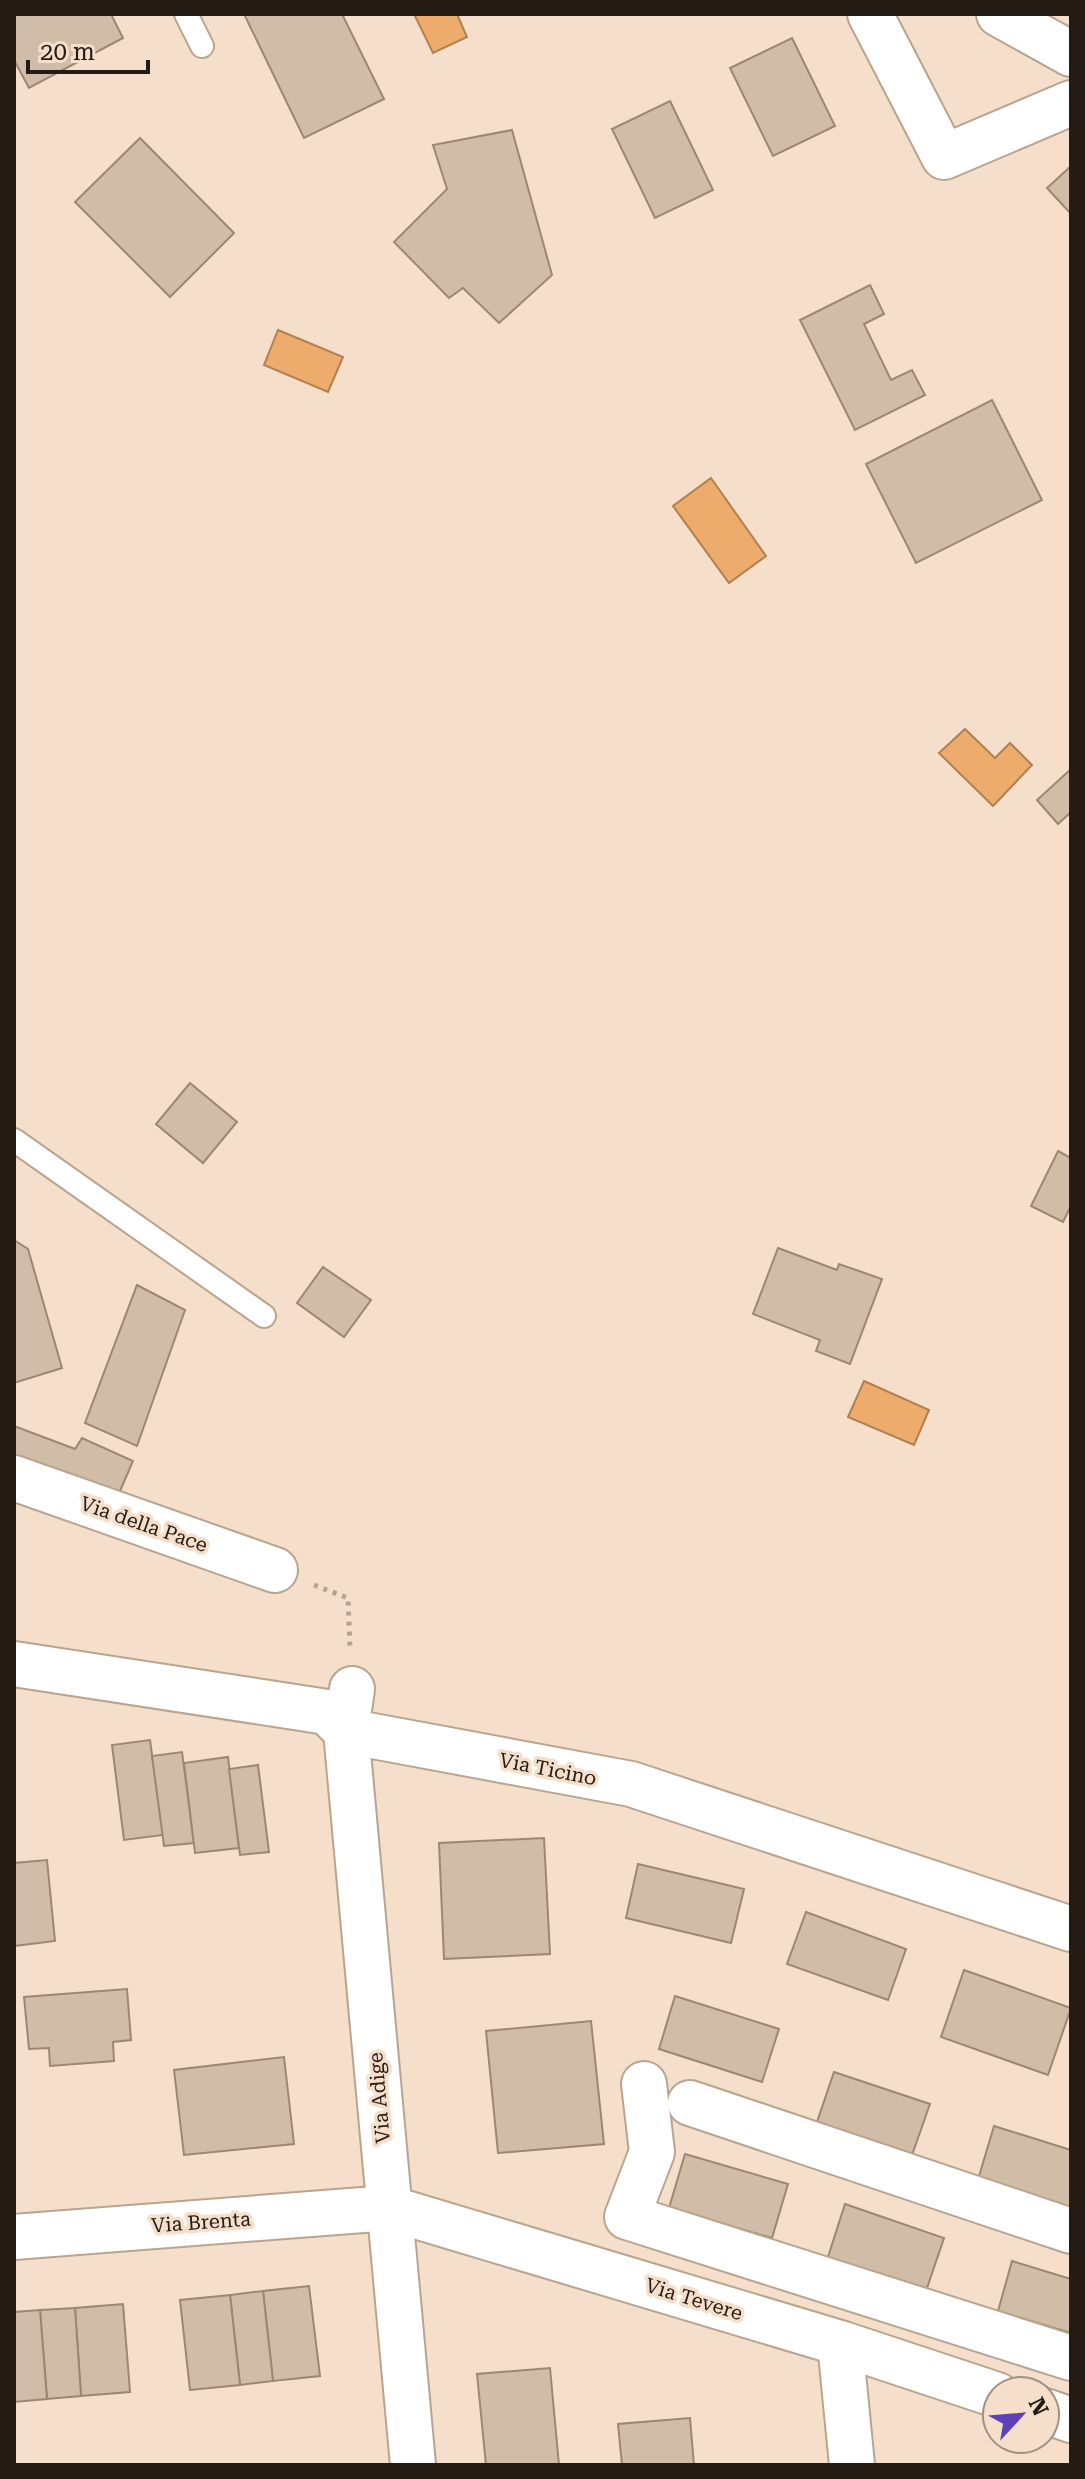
<svg xmlns="http://www.w3.org/2000/svg" width="1085" height="2479" viewBox="0 0 1085 2479" font-family="'Roboto Serif',serif">
  <style>
    .water { fill: #edac6b; stroke: #b08051; stroke-width: 2 }
    .building { fill: #d1bca7; stroke: #9c8774; stroke-width: 2 }
    .lines { fill: none; stroke-linecap: round; stroke-linejoin: round }
    .lane-casing { stroke: #b9a490; stroke-width: 26 }
    .street-casing { stroke: #b9a490; stroke-width: 48 }
    .secondary-casing { stroke: #b9a490; stroke-width: 48 }
    .path { stroke: #b4a392; stroke-width: 5; stroke-dasharray: 4 6; stroke-linecap: butt }
    .lane { stroke: #fff; stroke-width: 22 }
    .street { stroke: #fff; stroke-width: 44 }
    .secondary { stroke: #fff; stroke-width: 44 }
    .labels { text-anchor: middle; stroke-width: 7; stroke-linejoin: round; paint-order: stroke }
    .street-label { font-size: 20px; fill: #231b14; stroke: #f5dfca }
  </style>
  <rect width="100%" height="100%" fill="#f5dfca"/>
  <g class="water">
    <path d="M414 14H457L467 37 433 53Z"/>
    <path d="M278 330 343 357 328 392 264 365Z"/>
    <path d="M711 478 766 556 729 583 673 506Z"/>
    <path d="M965 729 995 758 1010 743 1032 765 993 806 939 753Z"/>
    <path d="M864 1381 929 1410 914 1445 848 1417Z"/>
  </g>
  <g class="building">
    <path d="M14 14H111L123 38 29 88 14 60Z"/>
    <path d="M244 14H342L384 99 304 138Z"/>
    <path d="M792 38 835 126 773 156 730 68Z"/>
    <path d="M670 101 713 190 655 218 612 129Z"/>
    <path d="M512 130 552 275 499 323 463 288 449 298 394 242 447 189 433 145Z"/>
    <path d="M140 138 234 233 170 297 75 202Z"/>
    <path d="M1071 166V214L1047 188Z"/>
    <path d="M870 285 884 314 864 324 891 380 912 370 925 395 855 430 800 320Z"/>
    <path d="M992 400 1042 500 916 563 866 464Z"/>
    <path d="M1071 769V812L1058 824 1037 800Z"/>
    <path d="M190 1083 237 1122 203 1163 156 1124Z"/>
    <path d="M1058 1151 1071 1158V1206L1063 1222 1031 1206Z"/>
    <path d="M14 1240 28 1249 62 1368 14 1383Z"/>
    <path d="M778 1248 837 1270 839 1264 882 1279 850 1364 816 1351 820 1340 753 1314Z"/>
    <path d="M323 1267 371 1300 344 1337 297 1303Z"/>
    <path d="M137 1285 185 1310 137 1446 85 1423Z"/>
    <path d="M14 1426 75 1449 82 1438 133 1461 114 1505 14 1469Z"/>
    <path d="M150 1740 163 1835 124 1840 112 1745Z"/>
    <path d="M182 1752 194 1843 164 1846 152 1756Z"/>
    <path d="M228 1757 239 1848 195 1853 184 1763Z"/>
    <path d="M258 1765 269 1852 240 1855 229 1769Z"/>
    <path d="M544 1838 550 1954 444 1959 439 1843Z"/>
    <path d="M47 1860 55 1941 14 1946V1863Z"/>
    <path d="M638 1864 744 1889 731 1943 626 1918Z"/>
    <path d="M806 1912 906 1949 888 2000 787 1964Z"/>
    <path d="M964 1970 1071 2008 1048 2075 941 2037Z"/>
    <path d="M127 1989 131 2040 113 2042 114 2061 50 2066 49 2048 29 2049 24 1997Z"/>
    <path d="M675 1996 779 2029 762 2082 659 2049Z"/>
    <path d="M591 2021 604 2144 498 2153 486 2031Z"/>
    <path d="M284 2057 294 2144 184 2155 174 2070Z"/>
    <path d="M834 2072 930 2104 912 2155 817 2122Z"/>
    <path d="M994 2126 1071 2150V2213L977 2183Z"/>
    <path d="M685 2154 788 2184 772 2238 669 2208Z"/>
    <path d="M845 2204 944 2238 926 2291 828 2257Z"/>
    <path d="M1012 2261 1071 2279V2333L998 2311Z"/>
    <path d="M309 2286 320 2376 273 2381 263 2291Z"/>
    <path d="M263 2291 273 2381 240 2385 230 2295Z"/>
    <path d="M230 2295 240 2385 190 2390 180 2300Z"/>
    <path d="M123 2304 130 2392 81 2396 75 2308Z"/>
    <path d="M75 2308 81 2396 47 2399 40 2310Z"/>
    <path d="M40 2310 47 2399 14 2402V2312Z"/>
    <path d="M550 2368 559 2465H486L477 2374Z"/>
    <path d="M690 2418 694 2465H622L618 2424Z"/>
  </g>
  <g class="lines">
    <g class="lane-casing">
      <g id="lane">
        <path d="M186 14 202 46"/>
        <path d="M14 1140 264 1316"/>
      </g>
    </g>
    <g class="street-casing">
      <g id="street">
        <path d="M870 14 944 157 1071 103"/>
        <path d="M999 14 1071 54"/>
        <path d="M14 1478 275 1570"/>
        <path d="M352 1689 346 1731 631 1784 1071 1929"/>
        <path d="M644 2084 652 2152 627 2217 1071 2358"/>
        <path d="M690 2103 1071 2231"/>
        <path d="M14 2237 389 2208 840 2343 997 2395"/>
        <path d="M840 2343 852 2465"/>
        <path d="M1045 2411 1071 2420"/>
      </g>
    </g>
    <g class="secondary-casing">
      <path id="secondary" d="M14 1664 327 1712 346 1731 413 2465"/>
    </g>
    <path class="path" d="M314 1585 348 1598 350 1648"/>
    <use href="#lane" class="lane"/>
    <use href="#street" class="street"/>
    <use href="#secondary" class="secondary"/>
  </g>
  <g class="labels">
    <g class="street-label">
      <text transform="translate(144 1524) rotate(19)" y="7">Via della Pace</text>
      <text transform="translate(548 1769) rotate(11)" y="7">Via Ticino</text>
      <text transform="translate(379 2098) rotate(-95)" y="7">Via Adige</text>
      <text transform="translate(201 2222) rotate(-4)" y="7">Via Brenta</text>
      <text transform="translate(694 2299) rotate(17)" y="7">Via Tevere</text>
    </g>
  </g>
  <rect width="1085" height="2479" fill="none" stroke="#231b14" stroke-width="32"/>
  <g transform="translate(1021 2415) rotate(64)"><circle r="38" fill="#f5dfca" stroke="#a19181" stroke-width="2"/>
  <path d="M0-6L14 30L0 20L-14 30Z" fill="#5e41b9"/>
  <text y="-12" font-size="22" font-weight="bold" text-anchor="middle" fill="#231b14">N</text>
  </g>
  <path d="M28 60v12h120v-12" fill="none" stroke="#231b14" stroke-width="4"/>
  <text x="40" y="60" font-size="24" fill="#231b14" stroke="#f5dfca" stroke-width="6" paint-order="stroke">20 m</text>
</svg>
